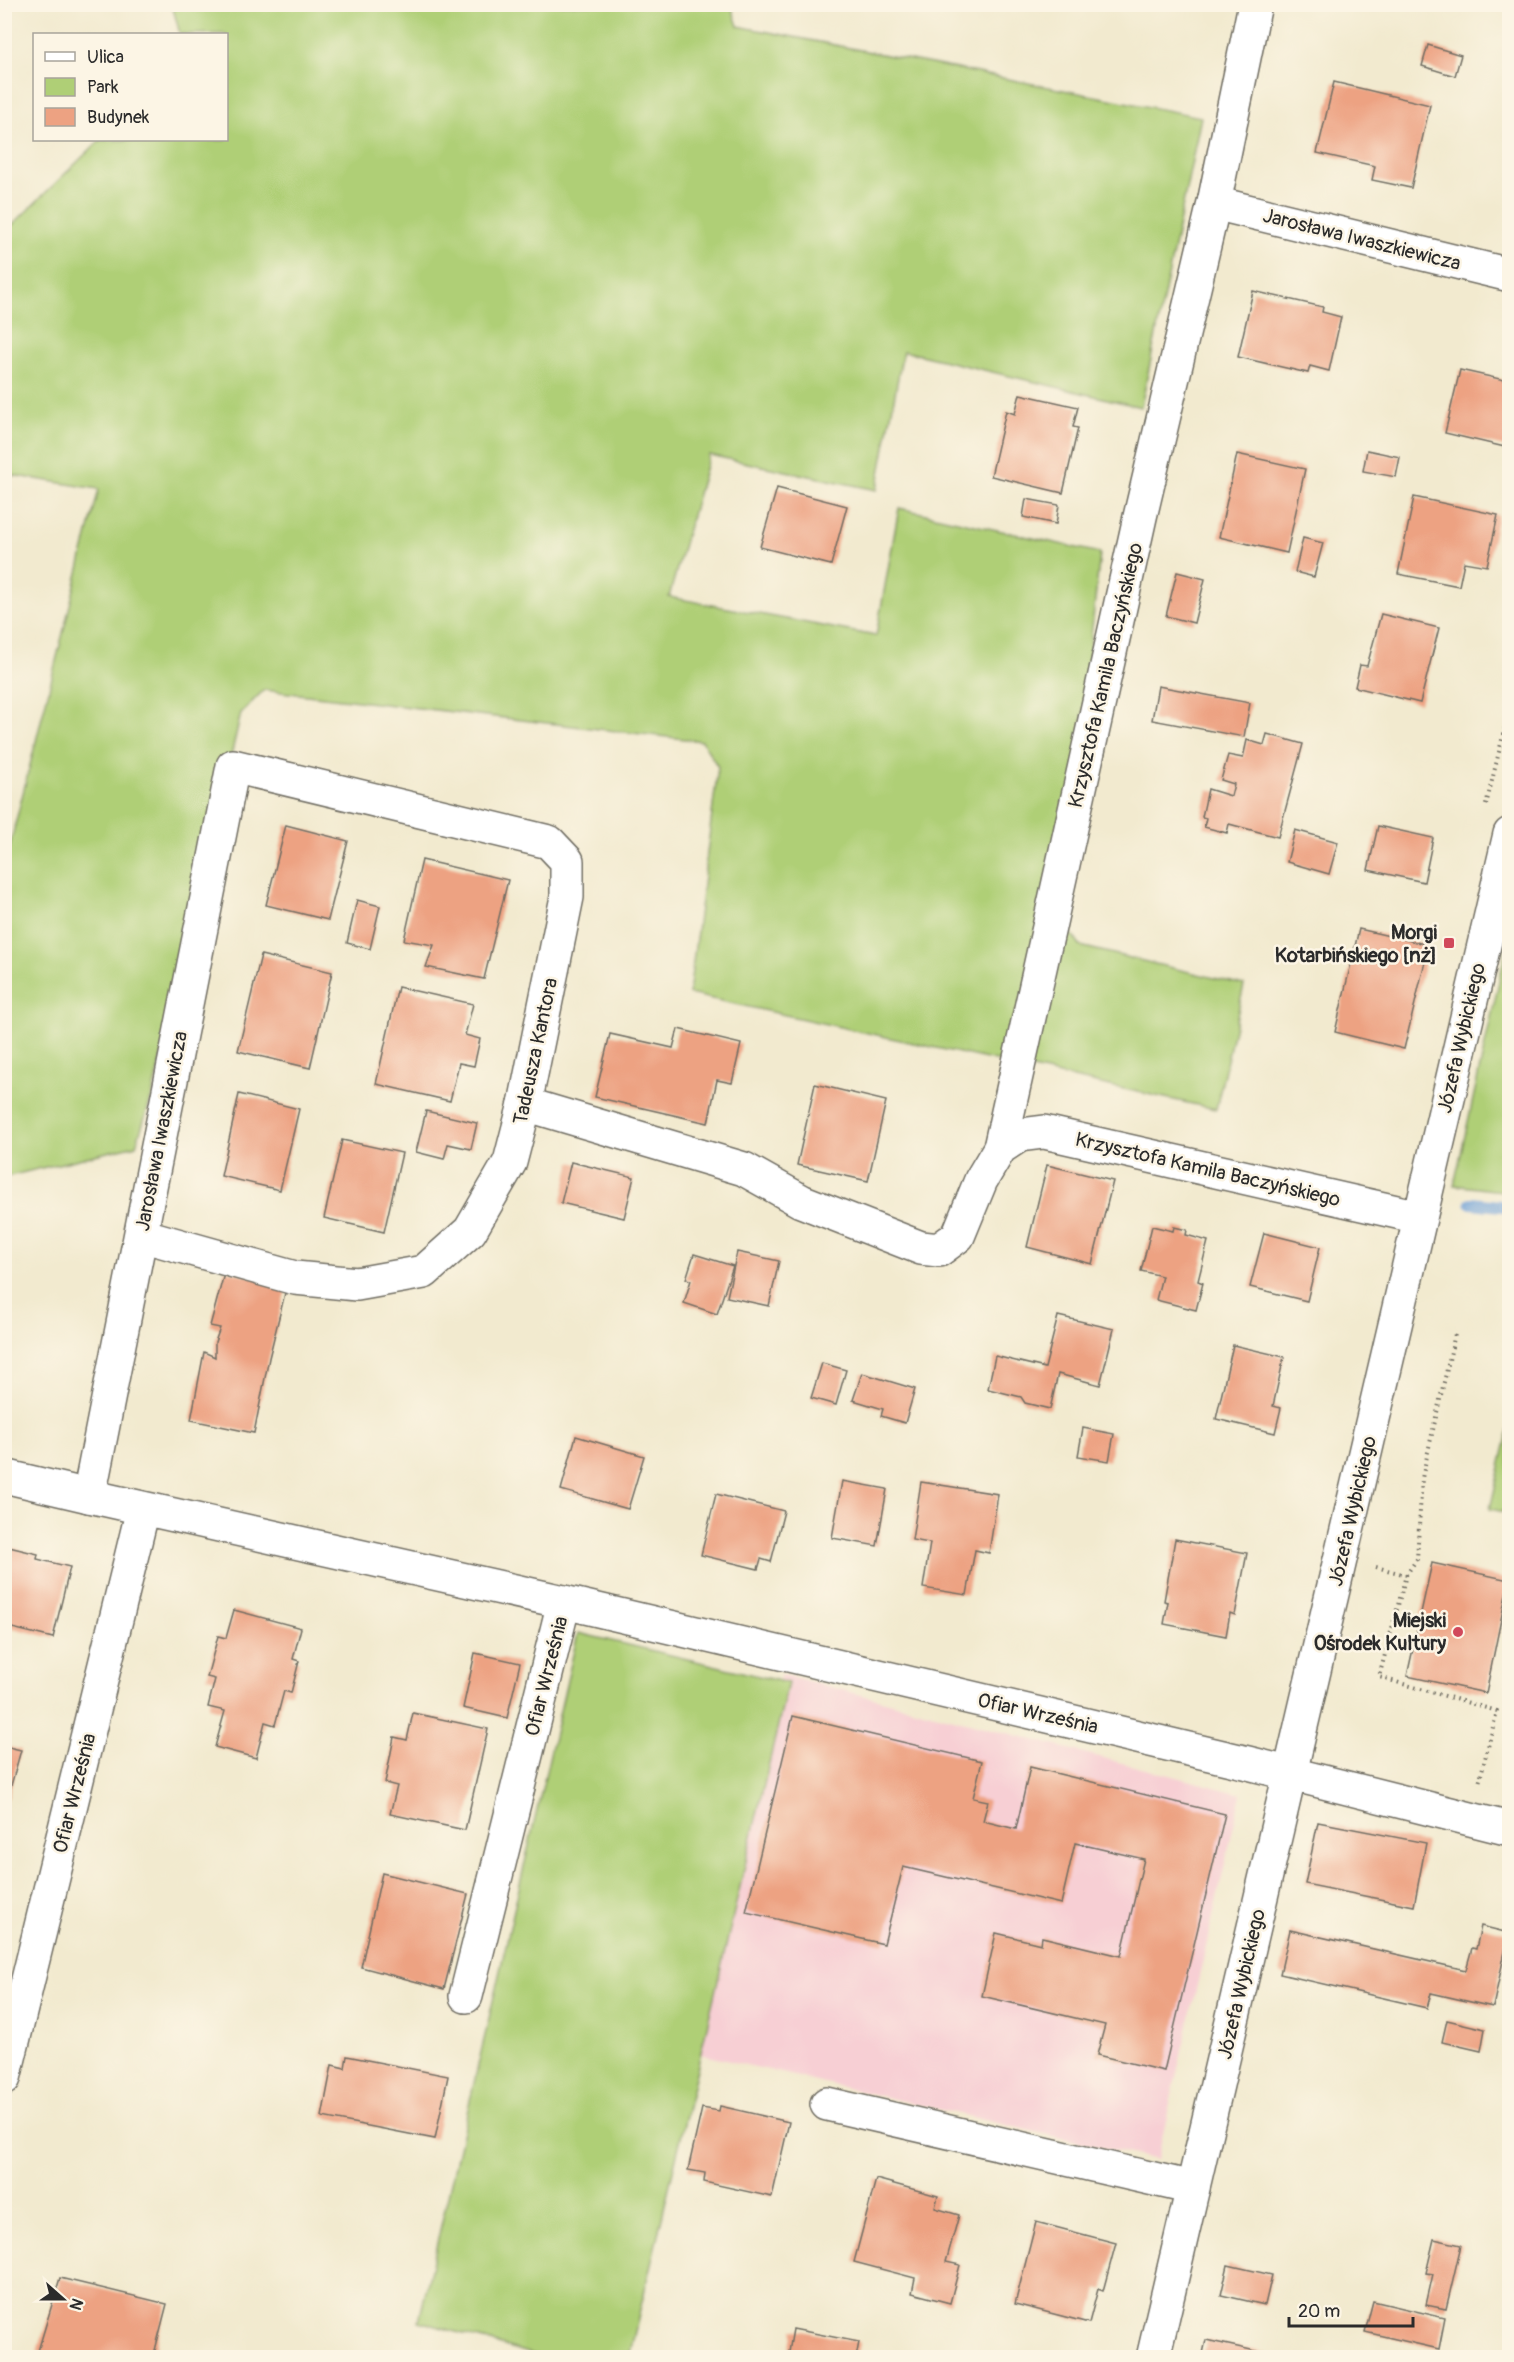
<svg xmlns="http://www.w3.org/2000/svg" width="1514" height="2362" viewBox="0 0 1514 2362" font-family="Pangolin,sans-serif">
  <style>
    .built { fill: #f7cfd4 }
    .green { fill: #afcf76; stroke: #6d7d50; stroke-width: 1.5 }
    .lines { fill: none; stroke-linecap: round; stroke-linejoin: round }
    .stream { stroke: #6b9ed6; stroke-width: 12 }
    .building { fill: #eda282 }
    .street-casing { stroke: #716e64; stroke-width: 36 }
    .secondary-casing { stroke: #716e64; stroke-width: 36 }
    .path { stroke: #716e64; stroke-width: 4; stroke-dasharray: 1.5 4.5; stroke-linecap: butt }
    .street { stroke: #fff; stroke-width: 33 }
    .secondary { stroke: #fff; stroke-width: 33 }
    .poi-dot { fill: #d1495b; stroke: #fcf5e5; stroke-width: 2 }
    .labels { text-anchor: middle; stroke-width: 5; stroke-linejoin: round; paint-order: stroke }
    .street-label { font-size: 20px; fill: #2b2b2b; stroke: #fcf5e5 }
    .poi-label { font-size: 20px; font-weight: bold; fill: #2b2b2b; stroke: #fcf5e5; text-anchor: end }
  </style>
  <rect width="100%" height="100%" fill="#fcf5e5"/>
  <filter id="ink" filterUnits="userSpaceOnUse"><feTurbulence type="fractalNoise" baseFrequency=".0167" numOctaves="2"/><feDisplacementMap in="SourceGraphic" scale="12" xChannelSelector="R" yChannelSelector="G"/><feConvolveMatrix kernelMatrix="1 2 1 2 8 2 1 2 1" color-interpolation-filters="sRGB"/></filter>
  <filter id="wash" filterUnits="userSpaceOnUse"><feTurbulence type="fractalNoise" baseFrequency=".008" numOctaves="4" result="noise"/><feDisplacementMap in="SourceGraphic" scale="24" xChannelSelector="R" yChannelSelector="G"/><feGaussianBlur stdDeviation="1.35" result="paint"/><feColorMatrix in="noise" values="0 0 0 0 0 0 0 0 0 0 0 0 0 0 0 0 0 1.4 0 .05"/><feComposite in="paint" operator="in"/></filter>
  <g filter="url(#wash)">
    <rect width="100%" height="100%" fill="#f2eacf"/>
    <path class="built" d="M781 1674 1241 1794 1157 2160 695 2053Z"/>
    <g class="green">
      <path d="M172 5H731L738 26 1201 117 1141 407 903 351 877 490 709 455 669 597 876 636 899 508 1100 553 1061 918 1080 946 1244 985 1216 1109 689 994 718 767 702 741 264 690 241 713 152 1096 136 1145 5 1177V865L99 489 5 474 4 233 100 140H226V34H180Z"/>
      <path d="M1509 936V1192L1454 1185Z"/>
      <path d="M1509 1429 1510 1513H1509L1490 1509Z"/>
      <path d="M578 1633 788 1683 629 2357H542L419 2321Z"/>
    </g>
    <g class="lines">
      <path class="stream" d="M1471 1203 1510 1207"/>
    </g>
    <g id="blocks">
      <g class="building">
        <path d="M1428 45 1461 55 1455 76 1422 66Z"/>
        <path d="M1334 82 1430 105 1411 188 1372 180 1375 166 1317 153Z"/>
        <path d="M1253 291 1323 307 1322 312 1341 317 1329 371 1310 366 1308 373 1238 357Z"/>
        <path d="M1460 370 1509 381V448L1445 433Z"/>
        <path d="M1020 394 1078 407 1073 427 1078 428 1063 493 991 476 1006 411 1015 414Z"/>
        <path d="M1367 450 1400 457 1396 477 1363 471Z"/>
        <path d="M1237 454 1305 469 1287 553 1219 537Z"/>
        <path d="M777 488 847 506 831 565 760 547Z"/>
        <path d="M1414 497 1498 515 1487 566 1464 562 1459 586 1398 574Z"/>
        <path d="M1026 499 1059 505 1056 524 1023 517Z"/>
        <path d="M1303 538 1323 543 1314 577 1295 572Z"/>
        <path d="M1177 572 1205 579 1194 623 1166 616Z"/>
        <path d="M1381 614 1439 628 1420 703 1355 687 1360 665 1367 666Z"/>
        <path d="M1158 686 1250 703 1244 737 1152 720Z"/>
        <path d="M1267 734 1303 744 1278 837 1229 824 1227 833 1204 827 1206 818 1202 817 1208 789 1231 796 1234 784 1221 780 1228 755 1243 758 1247 740 1264 745Z"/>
        <path d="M286 825 348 841 328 920 266 905Z"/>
        <path d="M1378 826 1433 838 1424 882 1368 870Z"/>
        <path d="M1295 830 1338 842 1329 874 1287 862Z"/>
        <path d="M422 860 508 880 484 979 426 967 434 945 404 940Z"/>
        <path d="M357 900 380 906 370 949 347 943Z"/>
        <path d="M1359 929 1429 945 1404 1049 1335 1032Z"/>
        <path d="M261 955 332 972 310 1068 238 1051Z"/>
        <path d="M398 987 473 1004 465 1035 480 1039 474 1066 459 1063 450 1101 376 1084Z"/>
        <path d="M678 1029 741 1044 732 1083 717 1080 708 1123 595 1097 610 1034 673 1048Z"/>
        <path d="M815 1084 886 1101 868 1181 797 1165Z"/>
        <path d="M239 1094 299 1109 280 1190 221 1176Z"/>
        <path d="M426 1111 477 1123 471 1149 448 1144 444 1159 416 1152Z"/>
        <path d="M342 1140 402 1153 384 1232 324 1218Z"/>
        <path d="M571 1162 634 1177 624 1218 561 1203Z"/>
        <path d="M1047 1165 1113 1181 1092 1264 1027 1247Z"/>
        <path d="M1152 1226 1173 1231 1174 1227 1187 1230 1186 1235 1208 1241 1198 1281 1203 1283 1196 1310 1156 1300 1162 1276 1141 1271Z"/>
        <path d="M1264 1233 1320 1247 1307 1301 1250 1287Z"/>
        <path d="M737 1252 779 1261 769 1306 727 1297Z"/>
        <path d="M694 1254 733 1266 717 1314 684 1303 691 1280 686 1279Z"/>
        <path d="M225 1270 287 1285 269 1358 254 1433 191 1420 204 1352 215 1357V1342L220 1328 210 1326Z"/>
        <path d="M1058 1316 1114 1329 1100 1385 1058 1374 1050 1409 1025 1403 1021 1397 988 1389 995 1356 1045 1368Z"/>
        <path d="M1233 1345 1284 1357 1273 1406 1281 1408 1275 1433 1216 1419Z"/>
        <path d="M822 1363 846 1370 836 1405 811 1398Z"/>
        <path d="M862 1373 915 1389 905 1423 881 1416 883 1409 853 1400Z"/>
        <path d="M1083 1428 1114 1434 1109 1461 1078 1456Z"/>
        <path d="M576 1436 644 1456 628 1509 561 1490Z"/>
        <path d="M842 1481 887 1489 877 1546 832 1538Z"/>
        <path d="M921 1482 998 1494 989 1553 975 1550 967 1595 923 1588 930 1543 912 1540Z"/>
        <path d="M716 1494 784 1511 771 1562 761 1559 758 1569 701 1555Z"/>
        <path d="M1175 1539 1247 1553 1235 1615 1230 1613 1226 1636 1164 1624 1168 1602 1164 1601Z"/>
        <path d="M9 1547 38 1554 37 1559 70 1567 53 1638 4 1626V1551H7Z"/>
        <path d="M1432 1563 1509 1580 1486 1693 1407 1676Z"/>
        <path d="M234 1610 301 1628 293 1659 299 1661 291 1693 284 1691 275 1725 265 1722 256 1758 215 1747 225 1711 208 1707 215 1679 207 1677 218 1636 226 1638Z"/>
        <path d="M475 1653 520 1663 507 1718 463 1708Z"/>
        <path d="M413 1713 488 1729 465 1830 390 1814 397 1786 385 1783 394 1737 407 1740Z"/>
        <path d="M793 1716 982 1761 973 1798 988 1801 983 1821 1016 1829 1030 1767 1225 1814 1164 2071 1097 2055 1105 2025 982 1996 996 1933 1041 1944 1042 1937 1121 1956 1144 1859 1075 1843 1061 1904 903 1867 884 1944 746 1912Z"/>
        <path d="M4 1746 21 1750 5 1807H4Z"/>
        <path d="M1318 1822 1426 1843 1414 1906 1305 1884Z"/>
        <path d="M382 1873 468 1894 444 1989 361 1967Z"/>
        <path d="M1481 1926 1509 1933 1493 2007 1431 1993 1427 2008 1280 1974 1290 1930 1466 1970 1472 1948 1476 1949Z"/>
        <path d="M1447 2020 1485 2029 1481 2051 1442 2042Z"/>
        <path d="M347 2056 448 2076 435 2139 322 2117 332 2065 345 2068Z"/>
        <path d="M720 2106 789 2122 772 2197 704 2182 705 2173 688 2170 702 2108 719 2111Z"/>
        <path d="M876 2179 938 2196 935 2208 959 2215 946 2262 960 2265 950 2303 912 2293 915 2278 854 2262Z"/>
        <path d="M1036 2222 1116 2243 1103 2291 1098 2289 1089 2323 1015 2304Z"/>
        <path d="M1434 2239 1461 2245 1446 2309 1426 2305 1433 2274 1426 2273Z"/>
        <path d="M1228 2265 1272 2275 1265 2305 1221 2295Z"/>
        <path d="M60 2278 167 2304 153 2358H60L38 2351Z"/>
        <path d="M1373 2301 1445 2318 1439 2349 1365 2332Z"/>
        <path d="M793 2329 859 2342 856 2358H788Z"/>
        <path d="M1206 2340 1274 2355 1273 2358H1202Z"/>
      </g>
    </g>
  </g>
  <g filter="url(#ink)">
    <use href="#blocks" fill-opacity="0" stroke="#716e64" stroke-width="1.5"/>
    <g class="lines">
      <g class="street-casing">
        <g id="street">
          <path d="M1214 203 1510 275"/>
          <path d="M525 1104 744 1169 801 1201 921 1248 939 1250 958 1236 981 1180 1000 1148 1020 1135 1044 1132 1419 1217"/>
          <path d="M1000 1148 1140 517 1214 203 1255 4"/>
          <path d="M4 1476 89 1496 564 1602 1248 1763 1510 1829"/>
          <path d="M89 1496 233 766 549 842 567 861V897L525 1104 510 1162 470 1231 424 1272 357 1284 295 1278 141 1235"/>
          <path d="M466 1996 564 1602"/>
          <path d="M4 2078 143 1509"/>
          <path d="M827 2104 1193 2188"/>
        </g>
      </g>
      <g class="secondary-casing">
        <path id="secondary" d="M1153 2358 1510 834"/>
      </g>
      <g class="path">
        <path d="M1486 805 1510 707"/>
        <path d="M1376 1567 1406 1575 1379 1677 1497 1711 1479 1783"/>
        <path d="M1406 1575 1417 1559 1422 1478 1455 1334"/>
      </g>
      <use href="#street" class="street"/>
      <use href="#secondary" class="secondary"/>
    </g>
  </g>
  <g class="poi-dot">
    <rect x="1443" y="937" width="12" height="12" rx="3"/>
    <circle cx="1458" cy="1632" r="6"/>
  </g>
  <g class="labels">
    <g class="street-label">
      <text transform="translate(1362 239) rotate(14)" y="7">Jarosława Iwaszkiewicza</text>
      <text transform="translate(1105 675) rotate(-77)" y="7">Krzysztofa Kamila Baczyńskiego</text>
      <text transform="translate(1461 1038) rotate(-77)" y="7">Józefa Wybickiego</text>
      <text transform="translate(535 1051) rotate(-78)" y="7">Tadeusza Kantora</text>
      <text transform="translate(161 1131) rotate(-79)" y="7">Jarosława Iwaszkiewicza</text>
      <text transform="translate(1208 1169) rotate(13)" y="7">Krzysztofa Kamila Baczyńskiego</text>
      <text transform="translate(1352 1511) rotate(-77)" y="7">Józefa Wybickiego</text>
      <text transform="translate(546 1676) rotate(-76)" y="7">Ofiar Września</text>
      <text transform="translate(1038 1713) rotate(13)" y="7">Ofiar Września</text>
      <text transform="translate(74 1793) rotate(-76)" y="7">Ofiar Września</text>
      <text transform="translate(1241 1984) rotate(-77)" y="7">Józefa Wybickiego</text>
    </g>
    <g class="poi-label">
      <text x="1437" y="939">Morgi<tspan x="1437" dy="23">Kotarbińskiego [nż]</tspan></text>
      <text x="1446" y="1627">Miejski<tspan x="1446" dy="23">Ośrodek Kultury</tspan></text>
    </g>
  </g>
  <rect width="1514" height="2362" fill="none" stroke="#fcf5e5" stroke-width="24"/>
  <rect x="33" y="33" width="195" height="108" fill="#fcf5e5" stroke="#a8a49b" stroke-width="1.5"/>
  <rect x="45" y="52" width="30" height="9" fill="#ffffff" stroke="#a8a49b" stroke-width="1.5"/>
  <text x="87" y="63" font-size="18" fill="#2b2b2b">Ulica</text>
  <rect x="45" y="78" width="30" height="18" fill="#afcf76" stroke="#a8a49b" stroke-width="1.5"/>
  <text x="87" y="93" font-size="18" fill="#2b2b2b">Park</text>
  <rect x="45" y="108" width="30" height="18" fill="#eda282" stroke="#a8a49b" stroke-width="1.5"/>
  <text x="87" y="123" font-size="18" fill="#2b2b2b">Budynek</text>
  <g transform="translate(63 2299) rotate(111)" stroke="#fcf5e5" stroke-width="4.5" paint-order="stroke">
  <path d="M0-4.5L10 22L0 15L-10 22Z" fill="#2b2b2b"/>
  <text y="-9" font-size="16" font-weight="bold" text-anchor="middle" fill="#2b2b2b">N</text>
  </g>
  <path d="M1289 2317v9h124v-9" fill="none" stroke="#2b2b2b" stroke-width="3"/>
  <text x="1298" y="2317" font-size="18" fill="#2b2b2b" stroke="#fcf5e5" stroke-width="4.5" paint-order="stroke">20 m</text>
</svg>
